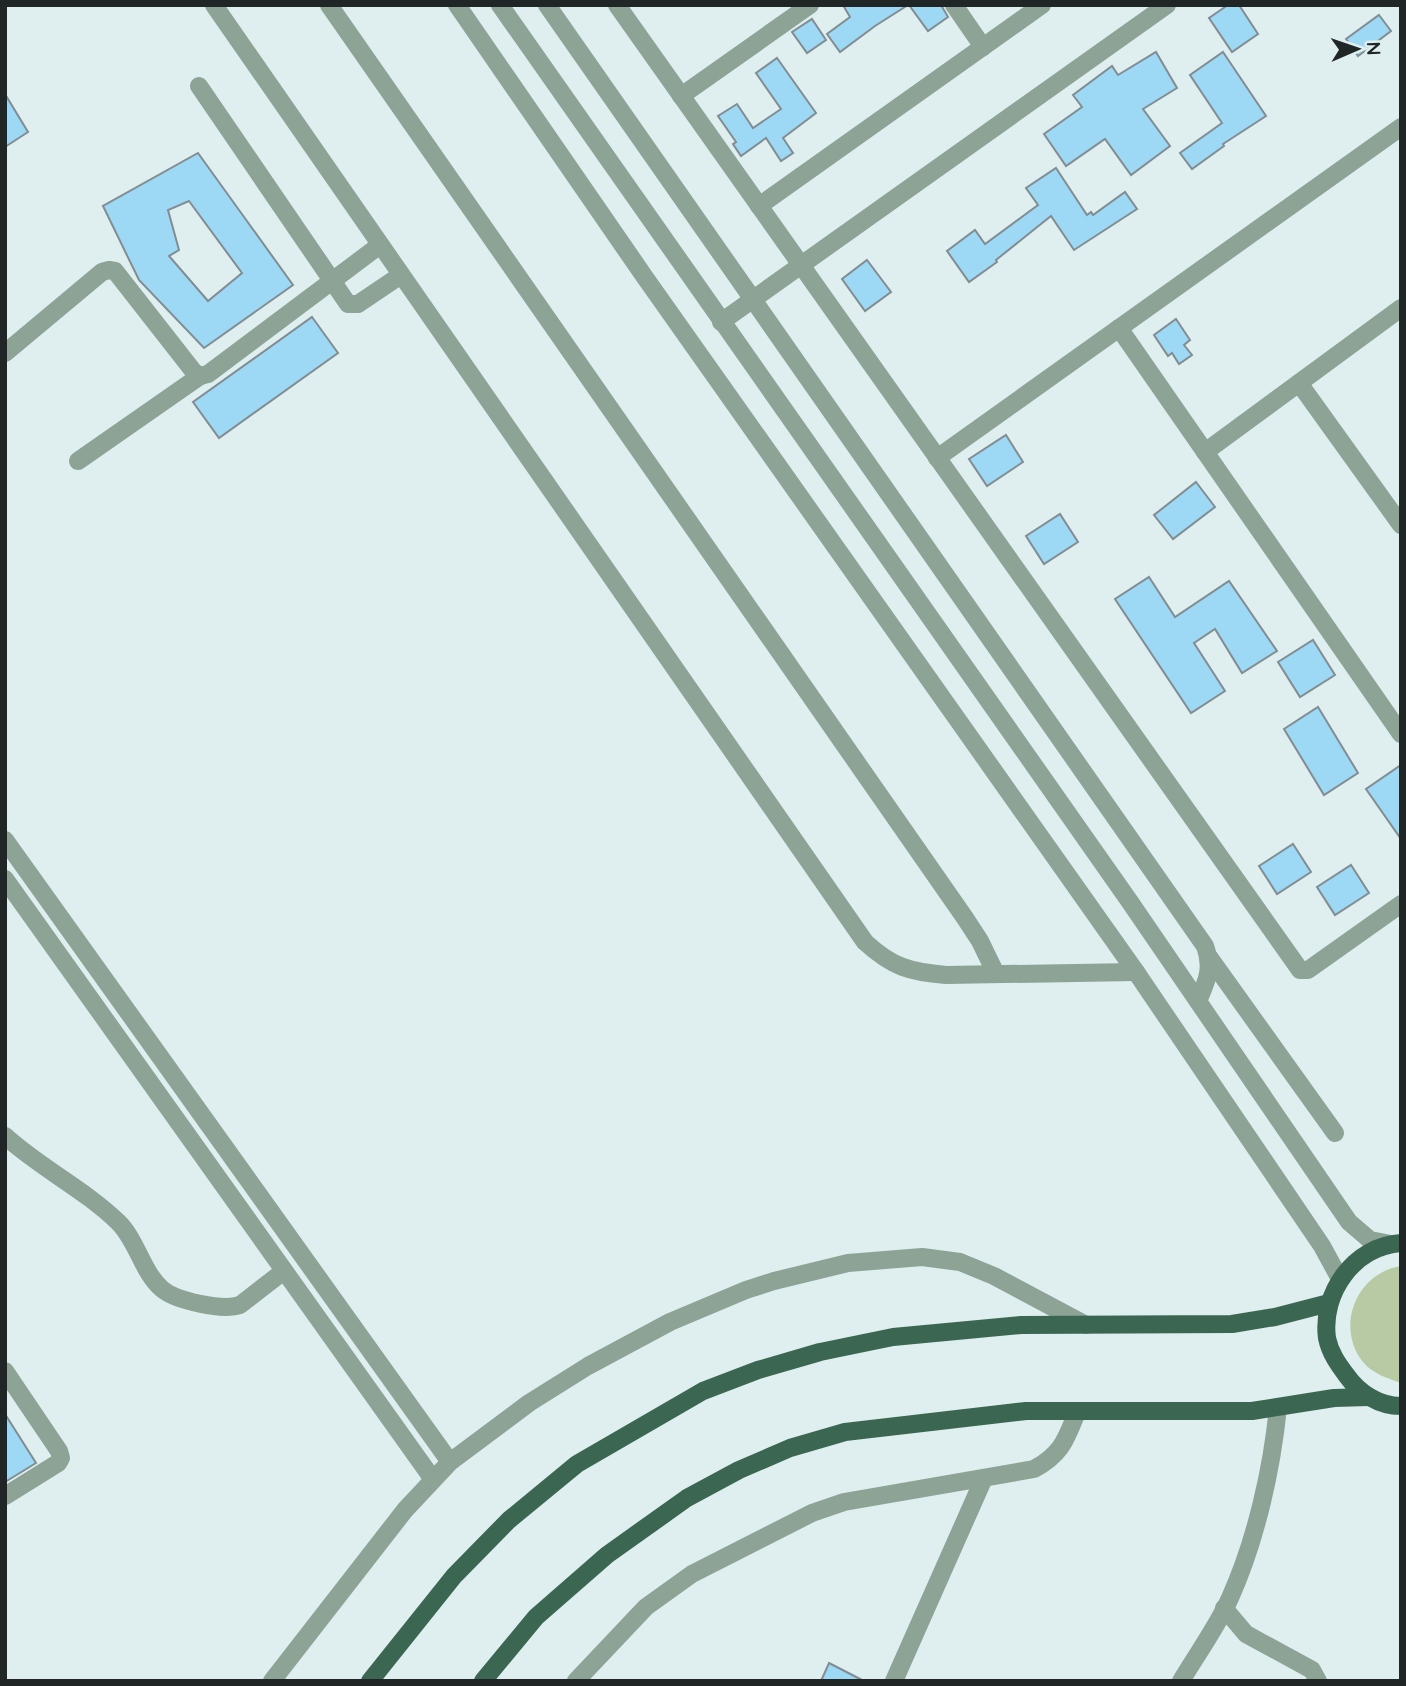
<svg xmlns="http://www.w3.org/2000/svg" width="1406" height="1686" viewBox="0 0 1406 1686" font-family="Quicksand,sans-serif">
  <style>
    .green { fill: #b8caa4 }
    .building { fill: #9dd9f4; stroke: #818d93; stroke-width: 2; fill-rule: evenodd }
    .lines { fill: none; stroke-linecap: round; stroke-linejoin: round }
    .minor { stroke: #8ca396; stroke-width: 18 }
    .major { stroke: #3b6752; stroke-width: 18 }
  </style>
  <rect width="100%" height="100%" fill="#dfeeee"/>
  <path class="green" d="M1401 1266V1383C1387 1378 1373 1374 1363 1362 1335 1327 1356 1273 1401 1266Z"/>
  <g class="building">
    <path d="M843 5H908L875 26 840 52 827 34 850 17Z"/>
    <path d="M909 5H941L948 17 928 31Z"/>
    <path d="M1228 5H1239L1258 34 1232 52 1209 18Z"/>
    <path d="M1379 15 1391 31 1358 56 1346 39Z"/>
    <path d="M812 19 826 40 807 53 792 32Z"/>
    <path d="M1156 52 1177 88 1143 109 1170 146 1131 175 1105 139 1066 166 1044 134 1082 107 1073 95 1112 66 1118 75Z"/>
    <path d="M1223 52 1266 116 1223 144 1224 146 1192 169 1180 153 1222 123 1190 75Z"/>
    <path d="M777 58 816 113 783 138 793 153 781 161 766 138 741 156 733 144 736 142 718 116 737 104 753 128 781 109 756 73Z"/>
    <path d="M5 94 28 132 5 147Z"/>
    <path d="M198 153 293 285 204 348 139 280 103 206ZM189 201 242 273 208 301 169 256 179 250 168 210Z"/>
    <path d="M1056 168 1087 215 1091 212 1093 215 1125 192 1137 209 1074 250 1051 216 996 260 997 262 969 282 947 251 975 230 985 244 1038 205 1026 188Z"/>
    <path d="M867 260 891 292 865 311 842 279Z"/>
    <path d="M312 317 338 353 219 438 193 402Z"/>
    <path d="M1176 319 1190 340 1184 345 1192 355 1179 364 1172 353 1168 356 1154 335Z"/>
    <path d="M1006 435 1023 462 987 486 969 459Z"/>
    <path d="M1196 482 1215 507 1173 539 1154 515Z"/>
    <path d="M1060 514 1078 542 1044 564 1026 536Z"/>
    <path d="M1149 577 1175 617 1229 581 1277 651 1242 673 1215 629 1194 643 1225 691 1191 713 1115 599Z"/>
    <path d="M1313 640 1335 675 1300 697 1278 662Z"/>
    <path d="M1318 707 1358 773 1324 795 1284 729Z"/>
    <path d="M1401 765V839L1366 789Z"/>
    <path d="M1293 844 1311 872 1277 894 1259 866Z"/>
    <path d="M1351 865 1369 893 1335 915 1317 887Z"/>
    <path d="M5 1414 36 1463 5 1482Z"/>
    <path d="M829 1663 864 1681H821Z"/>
  </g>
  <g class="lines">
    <g class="minor">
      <path d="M214 5 865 942C892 967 910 972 946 975L1136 972"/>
      <path d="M329 5 965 918 980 941 996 974"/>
      <path d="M457 5 644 276 1136 972 1322 1246 1340 1279"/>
      <path d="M500 5 1130 902 1349 1222 1370 1240 1391 1244"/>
      <path d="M547 5 1205 946C1213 968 1207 981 1198 1001"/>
      <path d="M617 5 1300 970H1308L1401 904"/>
      <path d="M954 5 983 47"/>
      <path d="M199 86 348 304H358L401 275"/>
      <path d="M681 96 810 5"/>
      <path d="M759 206 1042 5"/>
      <path d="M721 322 1167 5"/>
      <path d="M1119 328 1401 734"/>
      <path d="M5 353 102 272 109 270 115 271 194 372 200 376 208 374 380 245"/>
      <path d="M1299 383 1401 525"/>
      <path d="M1205 452 1401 308"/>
      <path d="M937 458 1401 127"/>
      <path d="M78 461 200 376"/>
      <path d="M5 840 450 1462"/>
      <path d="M5 879 432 1478"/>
      <path d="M1209 957 1335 1133"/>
      <path d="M5 1136C40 1168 84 1189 118 1222 137 1240 142 1272 162 1289 176 1301 223 1311 240 1305L284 1271"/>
      <path d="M5 1371 59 1451 61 1458 58 1463 5 1496"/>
      <path d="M1224 1608 1246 1634 1312 1670 1318 1681"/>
      <path d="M272 1681 405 1510 450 1462 529 1403 588 1366 670 1322 746 1290 774 1281 848 1263 922 1257 960 1262 994 1276 1086 1325"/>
      <path d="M576 1681 646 1607 692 1574 812 1513 844 1502 1034 1469C1062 1454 1066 1439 1077 1412"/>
      <path d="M894 1681 984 1478"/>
      <path d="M1181 1681C1197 1654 1217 1627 1230 1598 1256 1540 1272 1469 1278 1407"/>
    </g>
    <g class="major">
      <path d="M1401 1243C1354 1246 1321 1293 1327 1338 1330 1353 1338 1364 1347 1376 1359 1393 1379 1406 1401 1406"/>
      <path d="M370 1681 454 1576 509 1520 577 1464 703 1391 758 1370 820 1352 893 1337 1021 1325 1232 1324 1275 1317 1329 1303"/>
      <path d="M483 1681 536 1617 607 1555 687 1498 739 1470 790 1448 845 1432 1026 1411H1252L1334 1398 1369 1397"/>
    </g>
  </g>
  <rect width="1406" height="1686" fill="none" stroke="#202525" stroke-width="14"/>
  <g transform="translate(1357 49) rotate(88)" stroke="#dfeeee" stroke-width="5" paint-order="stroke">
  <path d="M0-5L12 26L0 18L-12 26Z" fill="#202525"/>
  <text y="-10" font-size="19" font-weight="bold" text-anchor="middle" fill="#202525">N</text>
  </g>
</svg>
